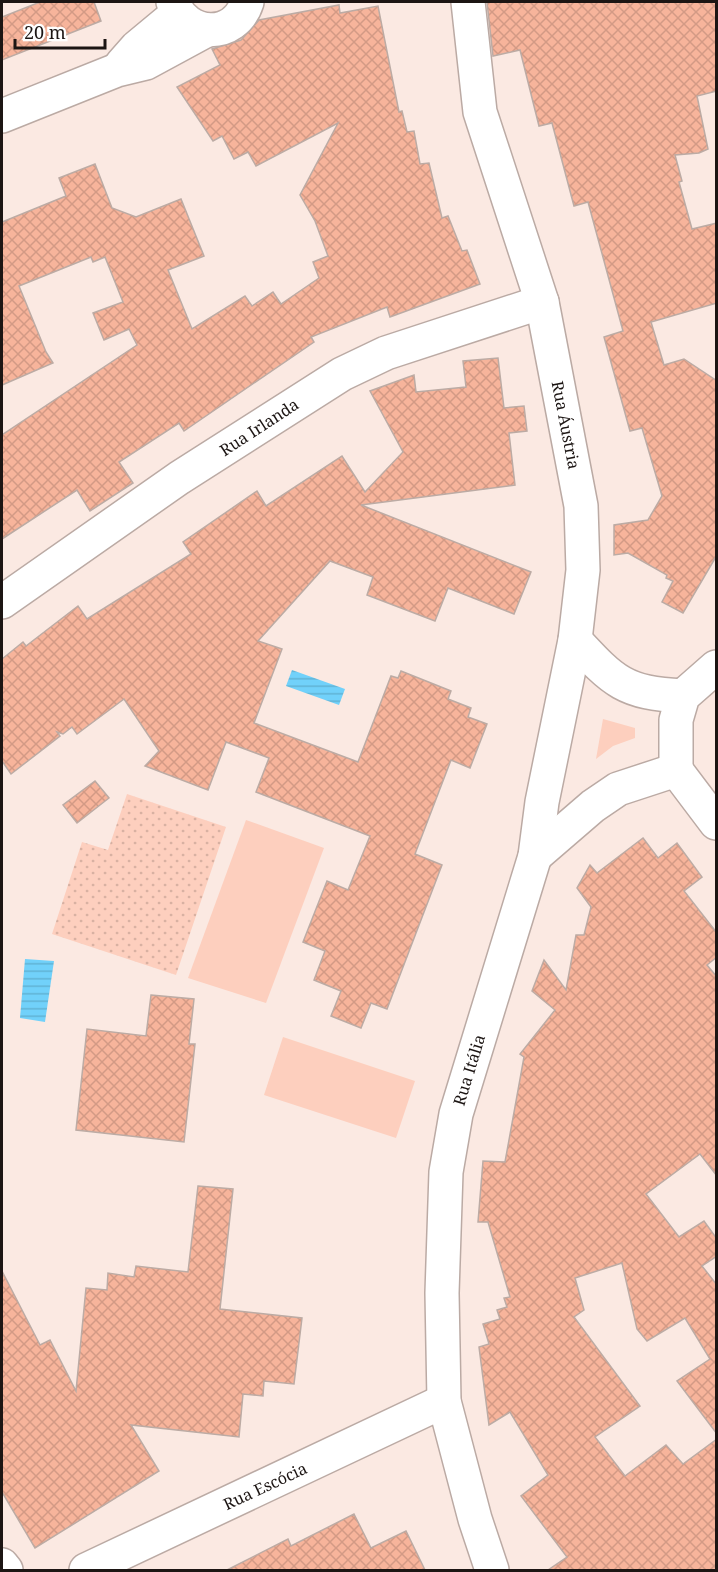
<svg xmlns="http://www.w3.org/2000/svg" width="718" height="1572" viewBox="0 0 718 1572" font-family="'Noto Serif',serif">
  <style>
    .grass { fill: url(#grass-dots) }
    .park { fill: #fdcfbe }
    .water { fill: url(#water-rules) }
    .building { fill: url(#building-cross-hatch); stroke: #bcaba4; stroke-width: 1.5 }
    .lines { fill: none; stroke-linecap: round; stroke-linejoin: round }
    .minor-casing { stroke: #bbaaa4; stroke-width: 36 }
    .minor { stroke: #fff; stroke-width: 33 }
    .labels { text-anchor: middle; stroke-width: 4.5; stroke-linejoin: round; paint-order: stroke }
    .street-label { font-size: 16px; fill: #1c1513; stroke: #fff }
  </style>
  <defs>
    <pattern id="grass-dots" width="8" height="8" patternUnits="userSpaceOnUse" patternTransform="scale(1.5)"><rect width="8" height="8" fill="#fdcfbe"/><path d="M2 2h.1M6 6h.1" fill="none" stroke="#d8b1a2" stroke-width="1.8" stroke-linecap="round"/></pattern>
    <pattern id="water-rules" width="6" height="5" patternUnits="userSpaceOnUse" patternTransform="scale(1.5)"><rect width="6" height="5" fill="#71d1fa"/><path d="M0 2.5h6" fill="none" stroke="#61b3d5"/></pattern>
    <pattern id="building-cross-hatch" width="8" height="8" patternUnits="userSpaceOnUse" patternTransform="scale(1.5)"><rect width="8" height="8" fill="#f7b49b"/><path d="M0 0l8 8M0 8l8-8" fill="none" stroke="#d39a85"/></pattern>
  </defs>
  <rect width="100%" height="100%" fill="#fbe9e2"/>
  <path class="grass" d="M127 794 226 827 176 975 52 934 82 842 108 850Z"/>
  <g class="park">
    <path d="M603 719 635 728V738L613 746 596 759Z"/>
    <path d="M246 820 324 848 266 1003 188 978Z"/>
    <path d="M283 1037 415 1081 396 1138 264 1095Z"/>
  </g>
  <g class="water">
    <path d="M292 670 345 689 339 705 286 686Z"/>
    <path d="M25 959 54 961 45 1022 20 1018Z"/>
  </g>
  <g class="building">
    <path d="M40 2H94L101 21 2 60V17Z"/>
    <path d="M487 2H717V91L697 96 708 149 699 153 675 155 682 181 679 182 692 229 717 223V303L651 322 664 365 684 359 717 381V555L683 613 662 602 673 581 666 578 667 575 628 553 614 555V525L648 520 662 496 642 428 630 431 604 337 623 331 588 202 574 206 552 123 539 126 520 50 493 56Z"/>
    <path d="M339 5 340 13 378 6 399 112 402 111 407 132 414 131 420 164 429 163 442 218 448 216 462 251 467 250 480 284 390 317 387 307 311 337 314 342 184 431 179 423 119 462 133 483 90 511 77 490 2 539V435L137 345 129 329 104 340 93 313 123 302 105 257 93 262 91 257 19 286 46 352 53 363 2 385V222L66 196 59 178 95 164 112 208 136 217 181 199 204 256 168 270 192 329 245 296 252 306 273 292 281 304 319 278 313 262 328 256 315 221 300 195 338 123 256 166 248 152 234 159 222 136 213 141 177 87 220 65 212 49 241 40 259 20Z"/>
    <path d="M498 358 504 408 524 406 527 431 509 433 515 485 361 505 531 572 514 614 448 588 435 621 367 595 373 577 330 561 258 641 282 649 254 723 358 762 391 676 398 678 401 671 451 691 448 699 471 708 468 717 487 724 470 768 451 760 415 854 442 865 387 1009 371 1003 361 1028 331 1016 341 991 314 980 325 951 303 942 327 881 348 890 370 836 256 792 269 758 226 742 208 790 145 766 159 751 124 699 77 734 72 727 63 734 57 732 60 736 11 774 2 761V659L23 642 26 646 78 606 87 619 191 554 183 542 257 491 266 506 342 456 365 492 403 452 370 391 414 375 416 392 466 387 463 361Z"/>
    <path d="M95 781 109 798 77 823 63 805Z"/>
    <path d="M643 838 658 858 677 843 702 877 684 891 717 933V957L707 965 717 977V1176L700 1154 646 1194 679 1237 704 1221 717 1239V1256L702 1266 717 1285V1434L677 1381 710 1359 685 1318 647 1341 637 1329 622 1263 575 1278 584 1310 574 1317 640 1406 595 1437 625 1476 666 1445 683 1464 717 1439V1570H548L567 1557 521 1496 548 1475 510 1412 489 1425 479 1347 489 1344 483 1324 500 1319 497 1310 507 1307 504 1298 510 1297 488 1222H478L483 1161 505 1162 524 1057 520 1054 555 1010 532 991 544 960 566 990 576 935H584L591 907 577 888 590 865 597 873Z"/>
    <path d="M151 995 194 999 189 1044H195L184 1142 76 1130 87 1029 146 1036Z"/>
    <path d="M198 1186 233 1189 220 1309 302 1318 294 1384 264 1381 263 1396 243 1394 239 1437 131 1425 159 1471 35 1548 2 1492V1271L40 1345 50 1340 76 1391 86 1288 107 1290 108 1273 134 1277 136 1266 188 1272Z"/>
    <path d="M354 1514 371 1548 406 1531 425 1570H227L288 1539 291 1546Z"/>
  </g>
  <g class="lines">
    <g class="minor-casing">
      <g id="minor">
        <path d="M173 2C186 38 235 40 247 2"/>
        <path d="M468 2 480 112 542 302 581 506 583 570 575 640 542 802 535 856 456 1114 446 1172 442 1293 444 1401 475 1519 492 1570"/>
        <path d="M122 64 137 47 178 13"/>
        <path d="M2 116 117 70 146 63 207 30"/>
        <path d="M2 602 179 478 342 374 386 353 542 302"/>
        <path d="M575 640C614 682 624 693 683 696"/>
        <path d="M676 770V720L683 696 716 667"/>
        <path d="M676 770 716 823"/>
        <path d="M535 856 593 806 618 789 676 770"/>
        <path d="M2 1565 6 1570"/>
        <path d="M86 1570 444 1401"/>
      </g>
    </g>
    <use href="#minor" class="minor"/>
  </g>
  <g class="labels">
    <g class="street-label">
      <text transform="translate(566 425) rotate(79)" y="6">Rua Áustria</text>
      <text transform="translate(259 427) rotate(-33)" y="6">Rua Irlanda</text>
      <text transform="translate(469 1070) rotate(-73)" y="6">Rua Itália</text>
      <text transform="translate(265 1486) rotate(-25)" y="6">Rua Escócia</text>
    </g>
  </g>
  <rect width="718" height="1572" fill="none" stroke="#1c1513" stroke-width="6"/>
  <path d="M15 39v9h90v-9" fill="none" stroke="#1c1513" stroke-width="3"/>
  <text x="24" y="39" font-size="18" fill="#1c1513" stroke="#ffffff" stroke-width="4.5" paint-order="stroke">20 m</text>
</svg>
